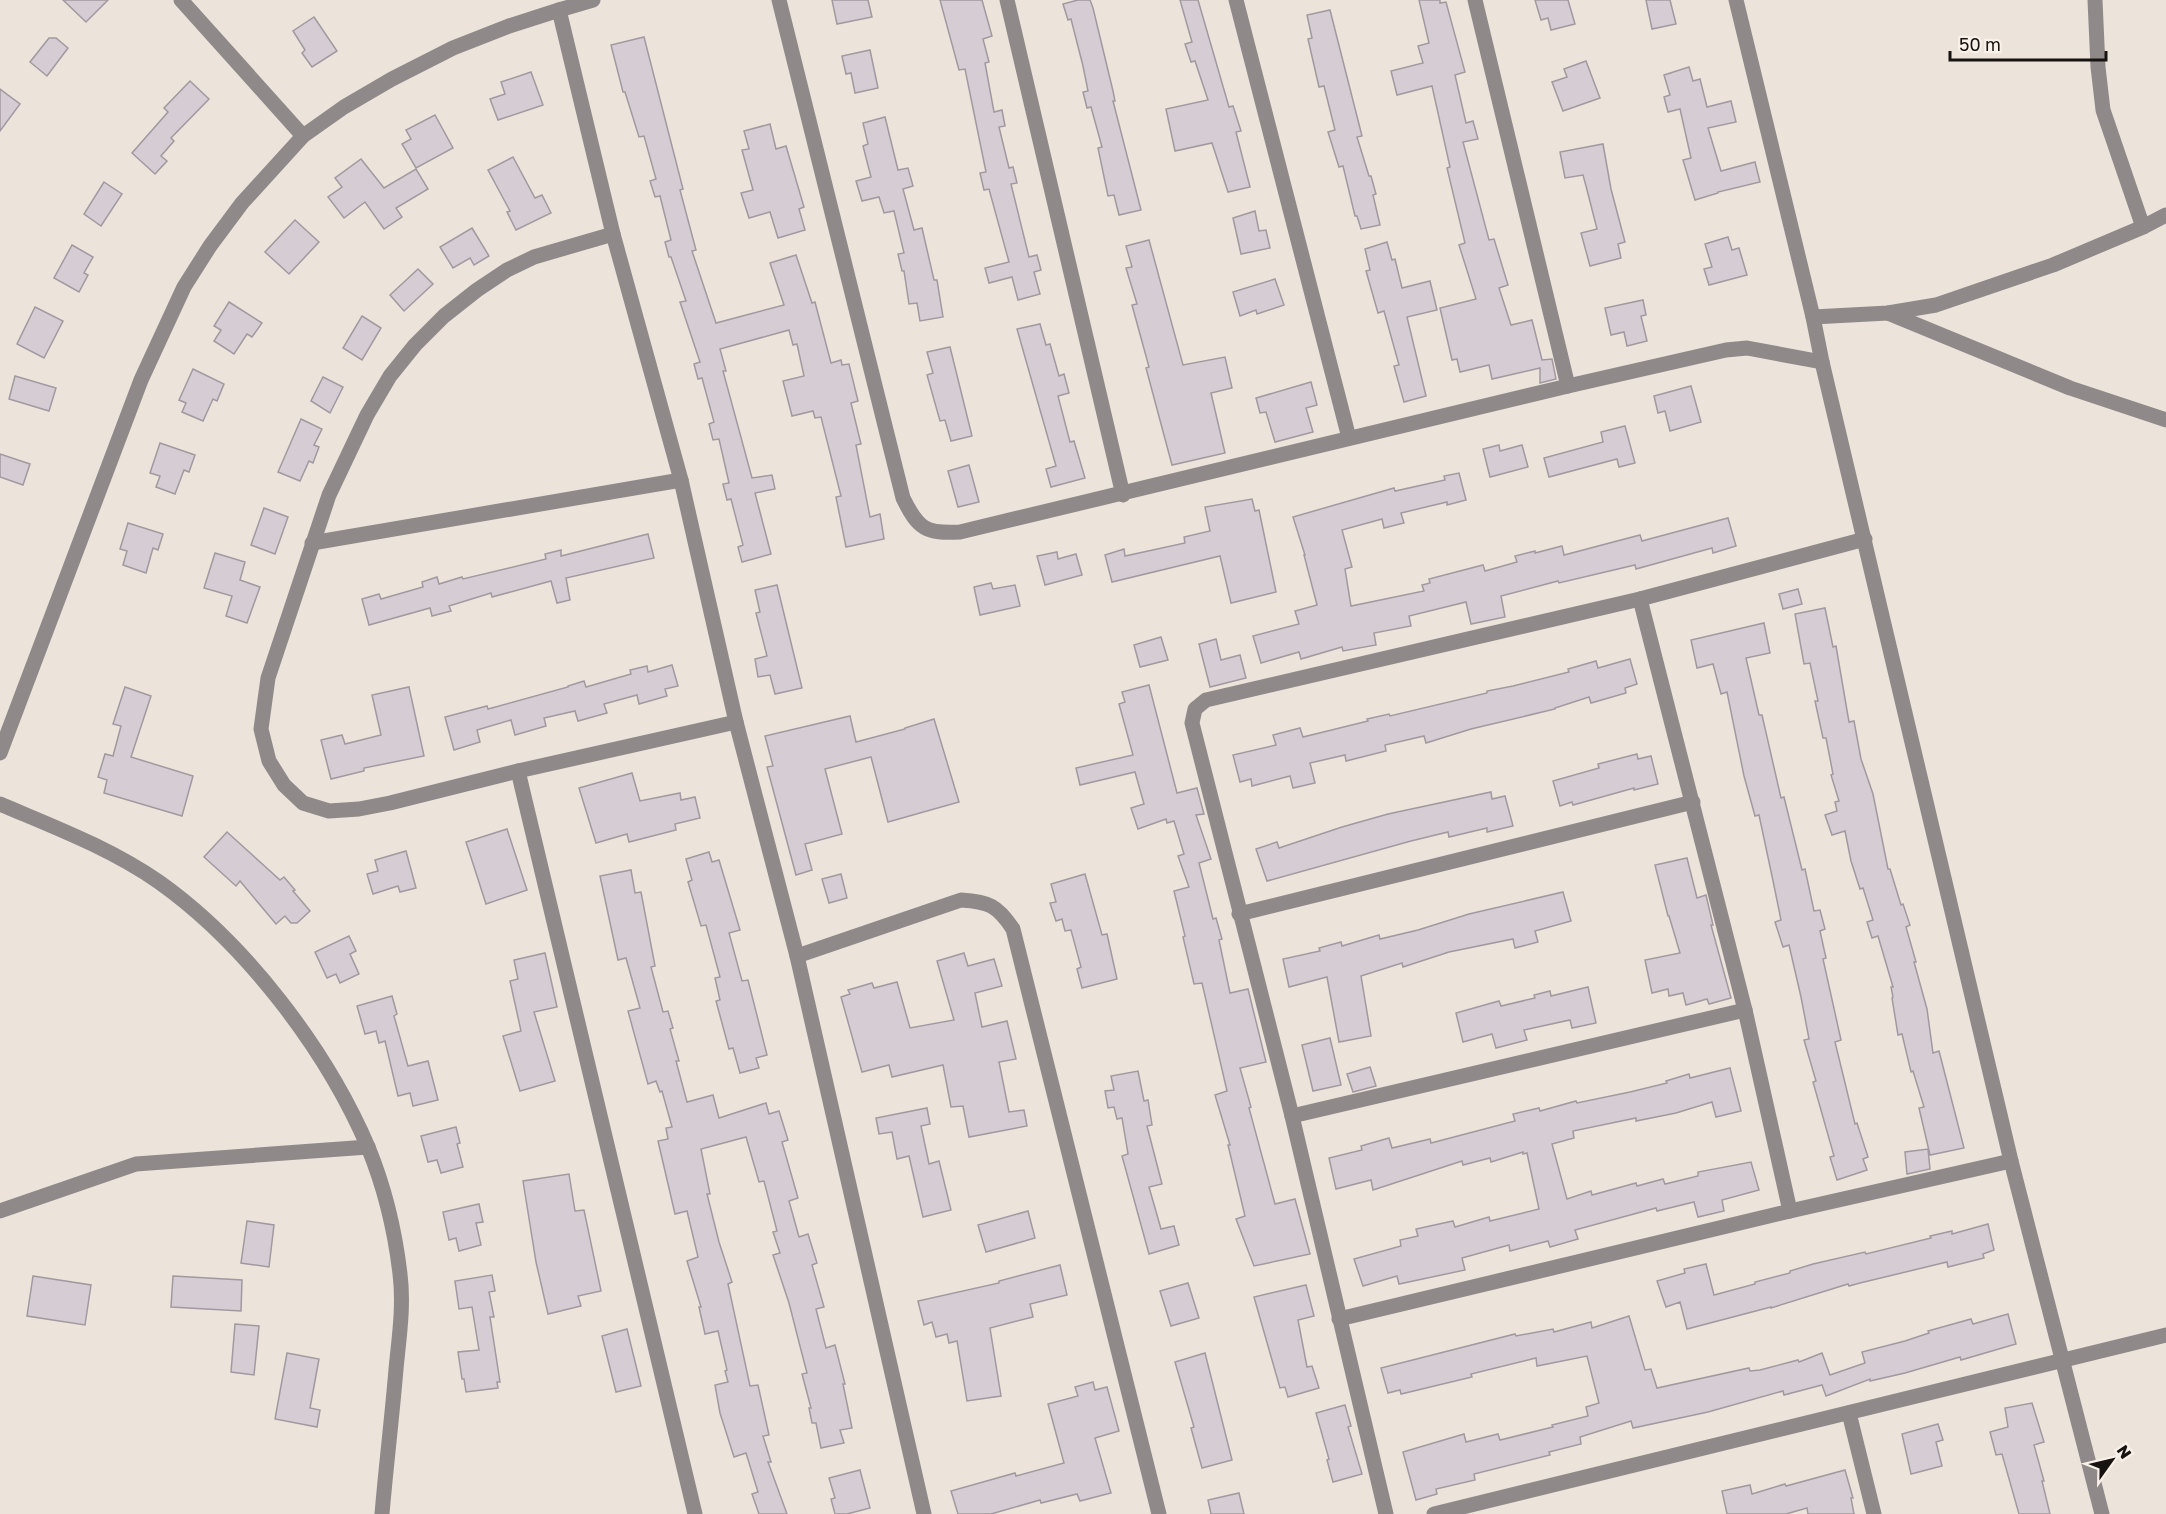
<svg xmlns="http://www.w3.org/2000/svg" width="2166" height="1514" viewBox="0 0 2166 1514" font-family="'Golos Text',sans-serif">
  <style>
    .building { fill: #d6ccd3; stroke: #a299a0; stroke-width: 1.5 }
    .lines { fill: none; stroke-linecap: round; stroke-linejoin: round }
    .street { stroke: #8f8a89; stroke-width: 15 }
  </style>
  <rect width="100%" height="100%" fill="#ece4db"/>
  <g class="building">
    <path d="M63 0H108L86 22Z"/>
    <path d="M832 0H868L872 17 837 24Z"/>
    <path d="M940 0H982L992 36 983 39 989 62 985 63 994 112 1002 110 1005 126 999 127 1009 168 1013 167 1017 183 1011 184 1029 257 1037 255 1041 270 1034 272 1040 294 1018 300 1012 277 989 283 985 268 1009 262 989 189 984 190 980 173 986 172 965 69 959 70Z"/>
    <path d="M1078 0H1090L1093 8 1113 91 1115 101H1113L1141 210 1119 215 1114 195 1108 196 1098 148 1102 147 1091 107 1087 108 1083 92 1088 91 1083 66 1071 19 1068 20 1063 4Z"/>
    <path d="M1180 0H1198L1229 107 1233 106 1241 131 1236 132 1250 187 1228 192 1212 143 1175 151 1166 109 1208 100 1195 61 1191 62 1185 44 1192 42Z"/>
    <path d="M1419 0H1440V3L1446 2 1465 72 1455 75 1466 123 1473 121 1478 139 1463 142 1489 240 1494 239 1508 285 1499 288 1511 325 1532 320 1542 360 1552 359 1556 379 1540 383V368L1492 379 1489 365 1460 372 1457 359 1452 360 1440 308 1476 299 1459 245 1465 243 1447 168 1450 167 1432 86 1397 95 1391 71 1423 63 1418 46 1429 43Z"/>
    <path d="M1535 0H1568L1575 24 1551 30 1548 18 1541 20Z"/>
    <path d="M1646 0H1670L1676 24 1652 29Z"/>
    <path d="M1330 10 1362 136 1357 137 1369 176H1371L1376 194 1373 195 1380 225 1361 229 1357 216H1355L1343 166 1339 167 1328 132 1335 130 1324 86 1319 87 1308 39 1312 38 1307 15Z"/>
    <path d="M314 17 337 51 312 67 302 53 305 50 293 31Z"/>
    <path d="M644 37 683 189 680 190 696 250 692 251 716 323 784 305 770 263 796 255 812 303 815 302 831 363 841 360 842 365 849 364 858 401 851 403 861 444 856 445 870 517 880 514 884 539 846 547 836 497 841 496 821 417 815 418 813 411 792 416 783 381 804 376 797 344 793 345 789 330 720 349 726 371H723L752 478 772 475 775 489 755 493 771 554 742 562 738 547 743 545 731 499 727 500 723 484 729 483 719 439 713 440 709 424 714 422 702 378 698 379 694 364 700 362 680 302 686 301 671 257H669L665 242 671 240 660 196 655 197 650 181 656 179 644 136 639 137 625 92H623L611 45Z"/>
    <path d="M49 38H56L68 48 47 76 30 62Z"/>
    <path d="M870 50 878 88 855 93 851 73 846 74 842 56Z"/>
    <path d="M1586 61 1600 98 1563 111 1552 82 1567 77 1564 69Z"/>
    <path d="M1689 67 1693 81 1700 79 1707 107 1731 101 1736 122 1708 128 1721 171 1755 162 1760 182 1718 192V193L1695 200 1683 160 1691 158 1680 109 1668 112 1664 97 1670 95 1664 75Z"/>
    <path d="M531 72 543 105 498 120 490 99 505 94 501 82Z"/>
    <path d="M190 81 209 99 171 138 174 141 161 156 167 161 155 174 132 153 168 112 164 108Z"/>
    <path d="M0 89 20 104 0 131Z"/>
    <path d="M435 115 453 148 416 168 402 144 411 139 406 130Z"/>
    <path d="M885 117 898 170 908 168 913 186 903 189 914 230 922 228 934 280H937L943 317 920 321 917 303 909 304 904 271H902L898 254 904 253 894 211 884 213 879 197 862 201 856 181 871 177 863 146 868 144 863 123Z"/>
    <path d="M770 124 776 149 786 146 804 207 799 209 805 230 778 238 770 212 749 218 741 193 753 190 742 150 749 149 744 131Z"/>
    <path d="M1603 144 1611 189 1625 242 1618 244 1621 258 1590 266 1581 233 1597 229 1586 186 1583 175 1565 178 1560 152Z"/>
    <path d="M513 157 535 198 542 195 551 213 516 230 507 212 510 211 488 170Z"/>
    <path d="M361 159 384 188 416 169 428 189 396 208 402 217 384 229 365 202 344 218 328 197 342 187 335 178Z"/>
    <path d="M104 182 122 194 101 226 84 214Z"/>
    <path d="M1255 211 1259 231 1266 230 1270 248 1241 254 1233 218Z"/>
    <path d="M295 220 319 242 289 274 265 252Z"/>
    <path d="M472 228 489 256 474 265 470 258 453 268 440 247Z"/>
    <path d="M1728 237 1732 250 1739 248 1747 275 1709 285 1704 269 1712 267 1705 244Z"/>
    <path d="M1149 240 1183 365 1225 357 1232 388 1211 393 1225 453 1172 465 1146 368 1149 367 1132 305 1137 304 1126 268 1132 267 1126 246Z"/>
    <path d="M1387 242 1392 260 1395 259 1402 288 1430 281 1437 310 1407 317 1426 396 1404 402 1394 366 1399 365 1384 311 1378 313 1366 271 1370 270 1365 249Z"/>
    <path d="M72 245 93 257 84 273 88 275 79 292 54 278Z"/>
    <path d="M418 269 433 284 404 311 390 295Z"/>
    <path d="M1275 279 1284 305 1257 314 1256 310 1240 316 1233 292Z"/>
    <path d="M1643 300 1646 315 1641 316 1647 341 1627 346 1624 332 1611 335 1605 308Z"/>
    <path d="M229 302 262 323 252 337 247 334 234 354 214 341 221 330 214 326Z"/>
    <path d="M35 307 63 321 44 358 17 344Z"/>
    <path d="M362 316 381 328 362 360 343 348Z"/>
    <path d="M1040 324 1046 345 1050 344 1059 376 1064 374 1069 393 1058 396 1070 442 1074 441 1085 478 1051 487 1046 469 1056 466 1017 329Z"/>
    <path d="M950 347 972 436 951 441 945 420 940 421 927 375 933 373 927 352Z"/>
    <path d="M193 369 224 384 217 401 213 399 203 421 182 412 186 403 179 400Z"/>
    <path d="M15 376 56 388 49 411 9 399Z"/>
    <path d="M323 377 343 387 330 413 311 401Z"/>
    <path d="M1311 382 1317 405 1306 408 1313 432 1275 442 1266 412 1260 413 1256 398Z"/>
    <path d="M1691 386 1701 422 1670 431 1665 411 1658 413 1654 396Z"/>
    <path d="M301 419 322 429 314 445 319 447 313 463 309 461 300 481 278 472Z"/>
    <path d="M1625 426 1635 463 1619 467 1617 459 1549 477 1544 458 1603 442 1601 432Z"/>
    <path d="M160 443 195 455 189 472 184 470 175 494 156 487 160 476 150 473Z"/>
    <path d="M1499 445 1500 451 1522 445 1528 467 1490 477 1483 449Z"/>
    <path d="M0 454 30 464 23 485 0 477Z"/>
    <path d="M969 465 979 502 958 507 948 471Z"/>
    <path d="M1459 473 1466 500 1447 505V502L1401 513 1404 523 1384 528 1382 519 1342 530 1352 567 1345 569 1351 606 1424 591 1422 585 1430 583 1429 579 1483 565 1485 571 1517 562 1515 556 1535 551V553L1562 546 1564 555 1640 535 1642 541 1653 538 1728 518 1736 546 1713 553 1712 548 1636 569 1635 565 1559 583 1558 581 1501 596 1505 617 1471 624 1466 602 1409 616 1411 626 1374 633 1376 645 1343 651 1342 647 1301 659 1299 652 1261 663 1253 636 1299 624 1295 611 1317 605 1304 555H1305L1293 517 1394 488 1395 491 1445 480 1444 476Z"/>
    <path d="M1252 499 1255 511 1259 510 1276 592 1231 603 1220 556 1112 582 1105 555 1124 549 1125 556 1185 543 1184 537 1210 531 1205 507Z"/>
    <path d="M264 508 288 517 275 554 251 545Z"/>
    <path d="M128 523 163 534 158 550 153 548 146 573 123 565 127 551 120 549Z"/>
    <path d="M648 534 654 558 566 578 570 600 557 603 551 581 492 597 491 593 449 606 451 611 432 616 430 608 369 625 362 599 379 594 381 599 423 587 422 582 437 577 439 584 462 577 463 579 546 559 545 554 561 550V556Z"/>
    <path d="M1057 552 1058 559 1076 554 1082 575 1045 585 1037 556Z"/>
    <path d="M215 553 245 562 240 580 260 587 247 623 226 616 232 596 204 588Z"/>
    <path d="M991 583 993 589 1015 585 1020 606 980 615 974 587Z"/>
    <path d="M777 585 802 688 775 694 770 675 758 677 755 659 767 656 756 613 760 612 755 590Z"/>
    <path d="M1798 589 1802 604 1783 609 1779 594Z"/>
    <path d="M1825 608 1833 647 1836 646 1849 722 1854 721 1861 759 1873 794 1888 869H1890L1901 905 1903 904 1910 925 1906 927 1916 962H1914L1927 1009 1933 1053 1939 1051 1964 1148 1930 1155 1919 1108 1924 1107 1913 1071 1911 1072 1902 1034 1898 1035 1892 998 1893 997 1891 987H1893L1878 936 1872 938 1867 922 1873 920 1863 888 1860 889 1851 861 1845 831 1832 835 1825 815 1837 811 1835 802 1839 801 1831 775 1833 774 1826 738H1823L1815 701H1818L1810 663 1804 664 1795 614Z"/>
    <path d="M1764 623 1770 653 1746 658 1759 715H1762L1781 798 1784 797 1802 870 1805 869 1814 911 1820 910 1825 929 1820 931 1826 958 1823 959 1841 1040 1835 1042 1855 1124 1857 1123 1868 1157 1863 1159 1867 1170 1837 1180 1830 1157 1834 1156 1813 1082 1816 1081 1804 1040 1809 1039 1801 997 1789 945 1783 947 1775 922 1781 920 1772 876 1759 815 1755 816 1744 776 1727 692 1721 694 1713 664 1697 668 1691 640Z"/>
    <path d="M1161 637 1168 660 1140 667 1134 645Z"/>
    <path d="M1216 639 1221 660 1240 655 1246 678 1210 687 1199 644Z"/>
    <path d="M1630 659 1637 684 1625 688 1626 693 1591 703 1589 697 1555 708V709L1471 729 1426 743 1424 736 1385 745 1386 751 1346 761 1345 755 1310 763 1315 783 1293 788 1290 776 1252 786 1251 779 1240 782 1233 755 1276 745 1273 735 1300 728 1303 737 1368 721 1367 719 1389 714 1390 716 1487 693V691L1513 686 1569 672 1568 669 1596 661 1598 668Z"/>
    <path d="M672 665 678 686 665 689 667 696 639 704 637 695 604 704 607 713 578 721 575 711 544 718 546 726 515 735 511 720 477 730 480 742 454 750 445 717 487 706 488 709 568 687V686L584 681 586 687 631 674 630 670 647 666 648 672Z"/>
    <path d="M1149 685 1177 793 1197 788 1204 814 1196 815 1211 859 1199 863 1213 919 1216 918 1222 939 1219 940 1230 993 1248 989 1266 1062 1240 1068 1251 1107 1249 1108 1275 1204 1295 1199 1310 1254 1254 1266 1236 1219 1245 1216 1228 1145H1230L1215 1095 1227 1091 1202 983 1194 984 1183 937 1185 936 1174 891 1189 887 1178 856 1184 854 1174 821 1167 823 1166 819 1138 829 1131 808 1144 804 1135 772 1080 785 1076 768 1133 755 1119 704 1125 702 1122 692Z"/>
    <path d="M125 687 151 696 131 757 193 776 182 816 104 793 107 780 98 777 105 754 113 756 121 726 113 724Z"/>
    <path d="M409 687 424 756 364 768V771L331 779 321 740 342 735 345 744 381 735 372 695Z"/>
    <path d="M850 716 856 742 905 729V728L934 719 959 802 888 822 871 757 825 769 842 834 805 844 812 870 796 875 767 767 773 766 765 736Z"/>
    <path d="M1637 754 1638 759 1651 756 1658 784 1634 790V788L1573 805 1572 802 1560 806 1553 781 1599 768 1598 764Z"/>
    <path d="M632 773 640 801 680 793 681 800 695 797 700 818 675 824 676 830 629 842 627 834 596 843 579 788Z"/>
    <path d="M1491 792 1492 799 1505 796 1513 826 1487 832V828L1449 837 1448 832 1411 841 1267 881 1256 849 1277 842 1279 848 1342 827 1388 814Z"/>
    <path d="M507 829 527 890 486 904 466 842Z"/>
    <path d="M227 832 280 880 284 877 295 890 293 891 310 911 297 923H291L285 916 276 924 240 881 236 886 204 857Z"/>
    <path d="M406 851 416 888 400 892 398 886 373 894 367 874 378 871 375 860Z"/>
    <path d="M709 852 712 862 719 860 740 930 729 933 742 981 748 980 767 1055 756 1058 759 1068 740 1073 733 1048 729 1049 716 1001 720 1000 715 978 720 977 706 925 701 926 688 882 692 880 686 859Z"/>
    <path d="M1687 858 1697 898 1706 895 1713 925H1711L1731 998 1709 1004 1707 999 1686 1005 1683 993 1669 996 1668 989 1652 993 1645 960 1680 953 1669 916H1668L1655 865Z"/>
    <path d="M631 870 635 893 641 892 655 966 651 967 663 1012 668 1011 673 1028 670 1029 679 1061H676L687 1102 713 1095 719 1118 766 1103 769 1114 779 1111 788 1140 782 1142 798 1198 789 1201 799 1237 808 1234 817 1263 812 1265 824 1307 816 1309 826 1348 835 1345 845 1384H843L852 1428 840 1430 844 1443 821 1448 816 1423H812L809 1408H811L802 1374 807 1373 802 1354 789 1303 773 1255 780 1253 773 1232 777 1231 764 1181 759 1182 746 1137 701 1149 710 1194H707L719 1242 732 1282 728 1284 750 1386 758 1385 769 1435 763 1436 771 1462H768L787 1514H759L752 1494 758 1492 746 1453 734 1457 720 1413 715 1385 728 1382 725 1371 727 1370 718 1331 705 1334 699 1307H701L687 1261 698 1257 687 1211 675 1214 658 1141 668 1139 666 1128 672 1127 662 1091 660 1092 656 1081 648 1084 640 1055 628 1011 640 1008 626 958 618 960 600 876Z"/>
    <path d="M841 874 847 898 829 903 822 879Z"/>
    <path d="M1085 874 1102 935 1107 934 1117 979 1082 988 1077 969 1081 967 1071 930 1065 931 1062 919 1056 921 1050 903 1056 902 1051 884Z"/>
    <path d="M1563 892 1571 921 1535 931 1538 942 1515 948 1513 939 1449 952 1403 967 1402 963 1361 976 1371 1036 1339 1042 1327 977 1289 987 1283 959 1320 951 1319 948 1341 942 1342 946 1379 935 1380 939 1418 930 1469 914Z"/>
    <path d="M349 936 356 951 350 954 359 974 340 983 336 974 327 978 315 952Z"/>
    <path d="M545 953 557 1007 534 1012 555 1081 520 1091 503 1036 521 1031 510 981 518 979 514 960Z"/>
    <path d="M964 953 968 966 994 959 1002 986 975 993 982 1027 1007 1021 1016 1059 999 1062 1009 1112 1024 1110 1027 1126 969 1137 963 1106 951 1107 943 1065 892 1077 889 1065 862 1072 841 997 850 994 848 990 872 983 874 988 897 982 910 1028 954 1020 937 961Z"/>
    <path d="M1588 987 1596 1023 1572 1028 1570 1020 1524 1030 1527 1040 1496 1048 1492 1034 1463 1042 1456 1013 1499 1001 1501 1006 1535 998 1534 995 1550 991 1551 996Z"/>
    <path d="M392 996 397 1014 394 1016 408 1066 428 1061 438 1100 413 1106 410 1093 398 1096 385 1041 379 1043 376 1031 365 1034 357 1006Z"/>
    <path d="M1330 1038 1341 1085 1313 1091 1302 1045Z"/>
    <path d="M1370 1067 1376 1086 1353 1092 1347 1074Z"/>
    <path d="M1730 1068 1741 1111 1716 1117 1712 1102 1676 1113 1636 1121V1118L1573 1131 1574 1138 1552 1144 1567 1199 1591 1191 1592 1195 1636 1183 1637 1186 1663 1179 1665 1184 1698 1176V1172L1751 1162 1759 1190 1722 1200 1724 1211 1698 1217 1694 1202 1657 1211 1656 1208 1575 1230 1578 1239 1550 1247 1548 1241 1510 1251 1509 1245 1462 1258 1465 1270 1399 1284 1397 1276 1363 1286 1354 1259 1401 1246 1400 1240 1418 1236 1416 1229 1453 1221 1455 1227 1489 1217 1490 1221 1539 1209 1527 1153 1523 1154V1152L1491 1162 1490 1158 1463 1165 1462 1161 1373 1190 1371 1180 1336 1189 1329 1158 1362 1150 1361 1146 1389 1138 1392 1148 1430 1139 1431 1143 1515 1121 1513 1114 1539 1108 1540 1111 1576 1101 1577 1103 1630 1092 1667 1083 1666 1081 1689 1074 1690 1078Z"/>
    <path d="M1138 1071 1144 1101 1148 1100 1152 1125 1147 1126 1162 1184 1149 1187 1161 1229 1174 1226 1179 1245 1149 1254 1122 1156 1128 1154 1122 1118 1117 1119 1114 1107 1108 1108 1105 1091 1114 1090 1111 1076Z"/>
    <path d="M927 1108 930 1124 921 1126 929 1164 939 1161 951 1210 923 1217 909 1156 897 1159 892 1132 879 1134 876 1118Z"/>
    <path d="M456 1127 460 1143 457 1144 463 1167 441 1173 437 1160 428 1162 421 1136Z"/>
    <path d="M1928 1149 1930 1169 1907 1174 1905 1152Z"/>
    <path d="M569 1174 575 1211 584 1210 601 1291 578 1296 581 1306 548 1314 536 1262 523 1181Z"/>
    <path d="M479 1204 483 1222 476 1223 481 1245 459 1251 456 1238 449 1240 443 1212Z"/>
    <path d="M1028 1211 1035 1238 986 1252 978 1225Z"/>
    <path d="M247 1221 274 1225 269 1267 241 1263Z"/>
    <path d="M1988 1224 1994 1250 1983 1254 1984 1258 1948 1267 1947 1262 1860 1283 1849 1286 1848 1284 1771 1308V1307L1687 1329 1680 1302 1666 1307 1657 1281 1685 1273 1684 1269 1706 1264 1714 1295 1755 1284V1282L1790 1273V1271L1813 1264 1865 1252 1866 1254 1931 1238 1930 1236 1952 1231V1234Z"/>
    <path d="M1060 1265 1067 1295 1030 1304 1033 1317 990 1328 1001 1396 967 1401 957 1341 949 1343 947 1334 936 1337 932 1322 924 1325 918 1301 999 1283V1281Z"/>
    <path d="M492 1275 495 1291 489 1292 494 1317H490L500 1382H497L498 1388 466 1392 464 1379H462L458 1352 479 1350 472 1307 459 1309 455 1281Z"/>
    <path d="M33 1276 91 1285 85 1325 27 1316Z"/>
    <path d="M173 1276 242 1280 241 1311 171 1307Z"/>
    <path d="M1188 1283 1199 1318 1171 1326 1160 1291Z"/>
    <path d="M1306 1285 1314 1316 1298 1320 1307 1367 1312 1366 1319 1388 1288 1397 1285 1387 1280 1388 1254 1297Z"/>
    <path d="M2008 1314 2016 1344 1961 1360 1960 1357 1905 1373 1870 1381V1379L1826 1396 1822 1385 1784 1395 1783 1391 1708 1412 1633 1428 1631 1421 1580 1437 1581 1444 1549 1452 1550 1455 1474 1474 1475 1480 1436 1489 1437 1494 1416 1500 1403 1452 1464 1434 1466 1442 1498 1434 1500 1440 1553 1427 1552 1425 1588 1416 1586 1407 1599 1403 1587 1356 1537 1366 1536 1358 1471 1374 1472 1377 1401 1394 1400 1390 1388 1393 1381 1368 1515 1334 1516 1336 1553 1329 1554 1332 1591 1322 1592 1328 1629 1316 1645 1370 1651 1369 1657 1388 1749 1368 1750 1371 1760 1370 1798 1360 1799 1362 1822 1353 1830 1375 1865 1363 1862 1352 1905 1341 1929 1333 1928 1331 1971 1319 1973 1324Z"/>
    <path d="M235 1324 259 1326 254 1375 231 1372Z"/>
    <path d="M627 1329 641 1386 616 1392 602 1336Z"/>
    <path d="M287 1353 319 1359 310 1408 320 1410 317 1427 275 1419Z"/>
    <path d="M1205 1353 1232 1460 1202 1468 1191 1428 1194 1427 1175 1362Z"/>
    <path d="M1093 1382 1095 1390 1107 1387 1119 1431 1095 1438 1111 1493 1080 1501 1077 1494 1041 1503 1040 1500 991 1514H958L951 1491 1015 1473 1016 1476 1064 1463 1048 1404 1078 1396 1075 1387Z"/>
    <path d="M2032 1403 2044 1442 2034 1445 2044 1481H2042L2050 1514H2019L2002 1454 1996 1455 1990 1432 2008 1427 2005 1408Z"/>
    <path d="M1345 1405 1351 1426 1348 1427 1362 1474 1333 1482 1327 1460 1329 1459 1316 1413Z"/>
    <path d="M1938 1424 1943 1440 1936 1442 1942 1466 1911 1474 1902 1434Z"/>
    <path d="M860 1470 870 1508 847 1514H835L831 1499 835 1498 829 1478Z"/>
    <path d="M1845 1470 1853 1498H1851L1854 1514H1808L1807 1508 1786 1514H1727L1722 1491 1750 1485 1752 1494 1785 1484 1786 1486Z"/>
    <path d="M1239 1493 1244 1514H1211L1208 1500Z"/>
  </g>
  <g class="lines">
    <g class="street">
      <path d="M181 0 303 136"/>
      <path d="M779 0 903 498C918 529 926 534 960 532L1568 386"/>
      <path d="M1007 0 1123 495"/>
      <path d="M1236 0 1349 438"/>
      <path d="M1475 0 1568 386 1726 350 1747 348 1822 362"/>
      <path d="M1736 0 1813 317 1822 362 2011 1161 2102 1514"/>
      <path d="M2095 0 2098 67 2103 110 2143 227"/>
      <path d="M559 10 593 0"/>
      <path d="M1888 313 2070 388 2166 420"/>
      <path d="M1813 317 1888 313 1936 305 2053 265 2143 227 2166 215"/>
      <path d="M312 543 681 480"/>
      <path d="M0 753 141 380 184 287 210 246 242 203 303 136 344 107 392 79 453 48 509 26 559 10 613 234 681 480 736 722 797 956 924 1514"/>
      <path d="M518 771 390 803 359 809 329 811 303 803 284 785 269 761 261 729 268 678 329 495 367 415 390 376 415 345 444 316 477 290 507 270 534 257 613 234"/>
      <path d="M0 804C54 827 110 848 159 882 245 943 326 1049 368 1147 384 1186 395 1231 400 1274 404 1306 399 1338 396 1369 392 1418 386 1466 382 1514"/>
      <path d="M1239 914 1693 802"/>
      <path d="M797 956 961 900C989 902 997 905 1013 929L1159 1514"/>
      <path d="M1292 1116 1745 1010"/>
      <path d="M0 1211 136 1164 368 1147"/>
      <path d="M1790 1211 2011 1161"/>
      <path d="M1339 1319 1790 1211 1745 1010 1640 599"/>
      <path d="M1849 1413 1874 1514"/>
      <path d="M695 1514 518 771 736 722"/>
      <path d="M1386 1514 1292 1116 1192 723 1195 709 1206 700 1640 599 1865 539"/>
      <path d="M1434 1514 2166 1335"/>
    </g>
  </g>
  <g transform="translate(2112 1460) rotate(56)" stroke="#f9f1e9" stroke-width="4.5" paint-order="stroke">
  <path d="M0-4.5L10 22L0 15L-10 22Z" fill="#161310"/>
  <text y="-9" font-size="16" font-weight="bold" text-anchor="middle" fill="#161310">N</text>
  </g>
  <path d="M1950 51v9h156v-9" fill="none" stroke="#161310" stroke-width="3"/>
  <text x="1959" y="51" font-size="18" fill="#161310" stroke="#f9f1e9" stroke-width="4.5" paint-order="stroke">50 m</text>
</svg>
